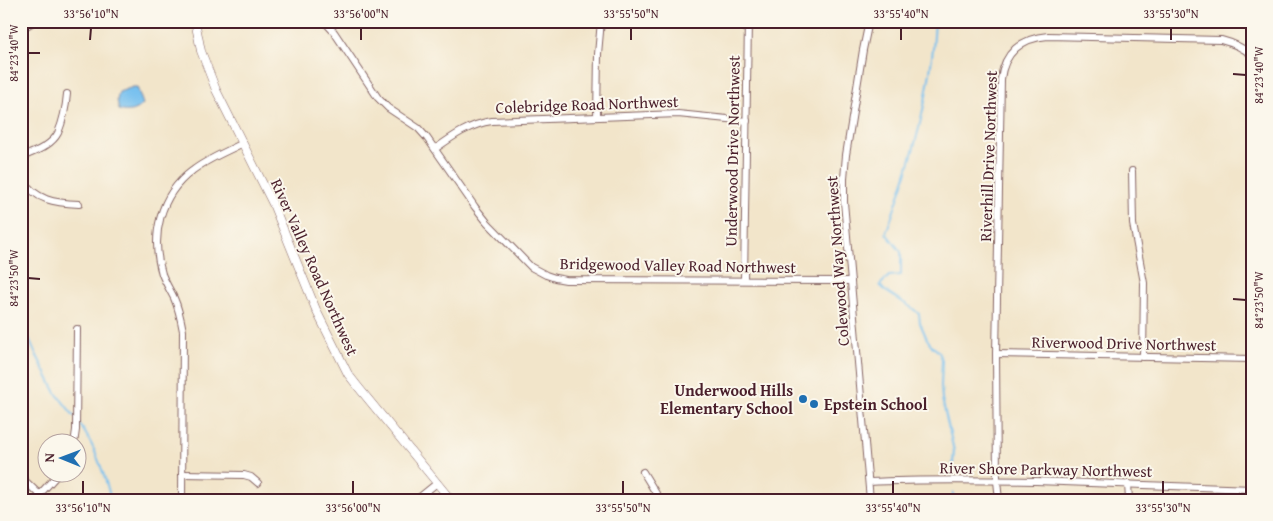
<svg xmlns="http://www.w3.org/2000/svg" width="1273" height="521" viewBox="0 0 1273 521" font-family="'Gentium Book Plus',serif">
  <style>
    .water { fill: #76c0ef; stroke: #60708d }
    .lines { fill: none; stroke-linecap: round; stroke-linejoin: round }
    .stream { stroke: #76c0ef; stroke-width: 2 }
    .minor-casing { stroke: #856463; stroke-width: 8 }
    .tertiary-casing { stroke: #856463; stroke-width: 9 }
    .minor { stroke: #fff; stroke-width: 6 }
    .tertiary { stroke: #fff; stroke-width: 8 }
    .ticks { fill: none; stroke: #4a1f2b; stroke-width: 2 }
    .poi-dot { fill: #1f6fb2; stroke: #fbf7ec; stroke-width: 2 }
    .labels { text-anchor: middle; stroke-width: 4; stroke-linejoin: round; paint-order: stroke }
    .street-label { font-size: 16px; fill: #4a1f2b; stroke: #fbf7ec }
    .poi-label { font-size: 16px; font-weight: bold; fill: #4a1f2b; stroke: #fbf7ec; text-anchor: end }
    .neatline { fill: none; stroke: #4a1f2b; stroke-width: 2 }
    .ticks-label { font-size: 12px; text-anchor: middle; fill: #4a1f2b }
  </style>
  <rect width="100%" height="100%" fill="#fbf7ec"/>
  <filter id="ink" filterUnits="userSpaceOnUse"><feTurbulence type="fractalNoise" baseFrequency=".02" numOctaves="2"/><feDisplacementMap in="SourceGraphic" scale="10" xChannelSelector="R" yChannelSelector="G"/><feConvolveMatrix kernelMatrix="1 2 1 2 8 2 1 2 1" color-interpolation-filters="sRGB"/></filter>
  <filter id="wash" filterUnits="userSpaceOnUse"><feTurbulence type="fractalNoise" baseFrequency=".0096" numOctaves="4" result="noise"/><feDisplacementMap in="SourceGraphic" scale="20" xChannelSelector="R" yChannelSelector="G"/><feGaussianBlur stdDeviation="1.12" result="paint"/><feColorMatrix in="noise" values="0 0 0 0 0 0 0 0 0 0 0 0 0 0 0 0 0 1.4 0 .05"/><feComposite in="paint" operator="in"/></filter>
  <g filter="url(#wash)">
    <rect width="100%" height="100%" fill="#f2e5ca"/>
    <path class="water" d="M133 87H137L143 104C138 111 126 113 119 110L117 100 119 92Z"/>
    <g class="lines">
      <g class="stream">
        <path d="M935 21C932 94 911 165 886 233L901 252V275L889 276 880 285 884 290 912 308 919 314 920 323 927 339 932 346 939 352 942 360 941 386 942 399 954 451 952 475"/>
        <path d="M21 320 34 350 56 393 74 416"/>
        <path d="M78 422C95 445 104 472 111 500"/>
        <path d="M953 492V500"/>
      </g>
    </g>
  </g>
  <g filter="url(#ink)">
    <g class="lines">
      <g class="minor-casing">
        <g id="minor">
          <path d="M324 21 334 32 378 98 388 108 418 128 427 138 475 207 487 222 531 267 546 275 555 278 566 280 851 281"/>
          <path d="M869 21 863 50 846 155 844 178V202L870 500"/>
          <path d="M21 29 35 21"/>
          <path d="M597 117 598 54 601 21"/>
          <path d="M435 149C453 136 470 124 492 121L678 114 747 121"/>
          <path d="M21 157C33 153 52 145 58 133 63 121 66 106 67 94"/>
          <path d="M1132 171 1133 224 1144 283 1143 357"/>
          <path d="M21 178C36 201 55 203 79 204"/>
          <path d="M744 280 748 21"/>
          <path d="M996 354 1252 359"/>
          <path d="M74 444 76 430 77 329"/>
          <path d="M643 472 660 500"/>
          <path d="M182 474 244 475 251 477 258 483"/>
          <path d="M21 477 45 500"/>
          <path d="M869 482C925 479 980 480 1036 481 1108 483 1180 486 1252 489"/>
          <path d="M1128 484 1129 500"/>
          <path d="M40 494 58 474"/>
          <path d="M182 500 183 331C181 320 179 309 174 298 170 290 165 282 162 274 150 236 160 195 192 171 207 159 226 152 243 143"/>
          <path d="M416 500 437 483"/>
          <path d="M999 500 997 481 996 354 1001 79C1004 53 1021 38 1048 36L1221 40C1233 43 1242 47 1252 55"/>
        </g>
      </g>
      <g class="tertiary-casing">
        <path id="tertiary" d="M195 21 201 51 216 90 273 204 317 312 348 374 359 388 451 500"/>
      </g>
      <use href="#minor" class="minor"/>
      <use href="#tertiary" class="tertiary"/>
    </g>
  </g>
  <path class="ticks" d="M90 40 91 28M361 40V28M631 40V28M901 40V28M1171 40V28M28 53H40M1233 74 1246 75M28 278 40 279M1233 299 1246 300M83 494V481M353 494V481M623 494V481M893 494V481M1163 494V481"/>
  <g class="poi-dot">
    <circle cx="803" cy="399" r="5"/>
    <circle cx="814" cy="404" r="5"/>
  </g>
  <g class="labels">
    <g class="street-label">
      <text transform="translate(587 104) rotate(-2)" y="6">Colebridge Road Northwest</text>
      <text transform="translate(732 151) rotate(-89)" y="6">Underwood Drive Northwest</text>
      <text transform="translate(988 156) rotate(-88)" y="6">Riverhill Drive Northwest</text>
      <text transform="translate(837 261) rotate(-94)" y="6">Colewood Way Northwest</text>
      <text transform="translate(678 265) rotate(1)" y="6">Bridgewood Valley Road Northwest</text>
      <text transform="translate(315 267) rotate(66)" y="6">River Valley Road Northwest</text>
      <text transform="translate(1124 343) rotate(1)" y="6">Riverwood Drive Northwest</text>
      <text transform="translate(1046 469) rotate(1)" y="6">River Shore Parkway Northwest</text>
    </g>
    <g class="poi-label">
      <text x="793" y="396">Underwood Hills<tspan x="793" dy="18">Elementary School</tspan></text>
      <text x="824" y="410" text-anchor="start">Epstein School</text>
    </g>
  </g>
  <rect width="1273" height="521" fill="none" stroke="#fbf7ec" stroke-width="55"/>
  <g transform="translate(62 458) rotate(271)"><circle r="24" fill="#fbf7ec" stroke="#b4a19f"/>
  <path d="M0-4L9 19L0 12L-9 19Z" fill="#1f6fb2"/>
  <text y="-8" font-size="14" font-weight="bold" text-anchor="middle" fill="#4a1f2b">N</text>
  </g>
  <rect x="28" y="28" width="1218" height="466" class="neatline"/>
  <g class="ticks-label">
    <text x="91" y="18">33°56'10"N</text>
    <text x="361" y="18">33°56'00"N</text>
    <text x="631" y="18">33°55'50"N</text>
    <text x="901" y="18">33°55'40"N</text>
    <text x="1171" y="18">33°55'30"N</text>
    <text transform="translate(14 53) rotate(-90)" y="4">84°23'40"W</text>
    <text transform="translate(1259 75) rotate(-90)" y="4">84°23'40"W</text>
    <text transform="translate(14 278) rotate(-90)" y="4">84°23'50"W</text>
    <text transform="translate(1259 300) rotate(-90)" y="4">84°23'50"W</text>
    <text x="83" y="512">33°56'10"N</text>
    <text x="353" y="512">33°56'00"N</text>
    <text x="623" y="512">33°55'50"N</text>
    <text x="893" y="512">33°55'40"N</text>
    <text x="1163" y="512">33°55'30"N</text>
  </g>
</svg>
